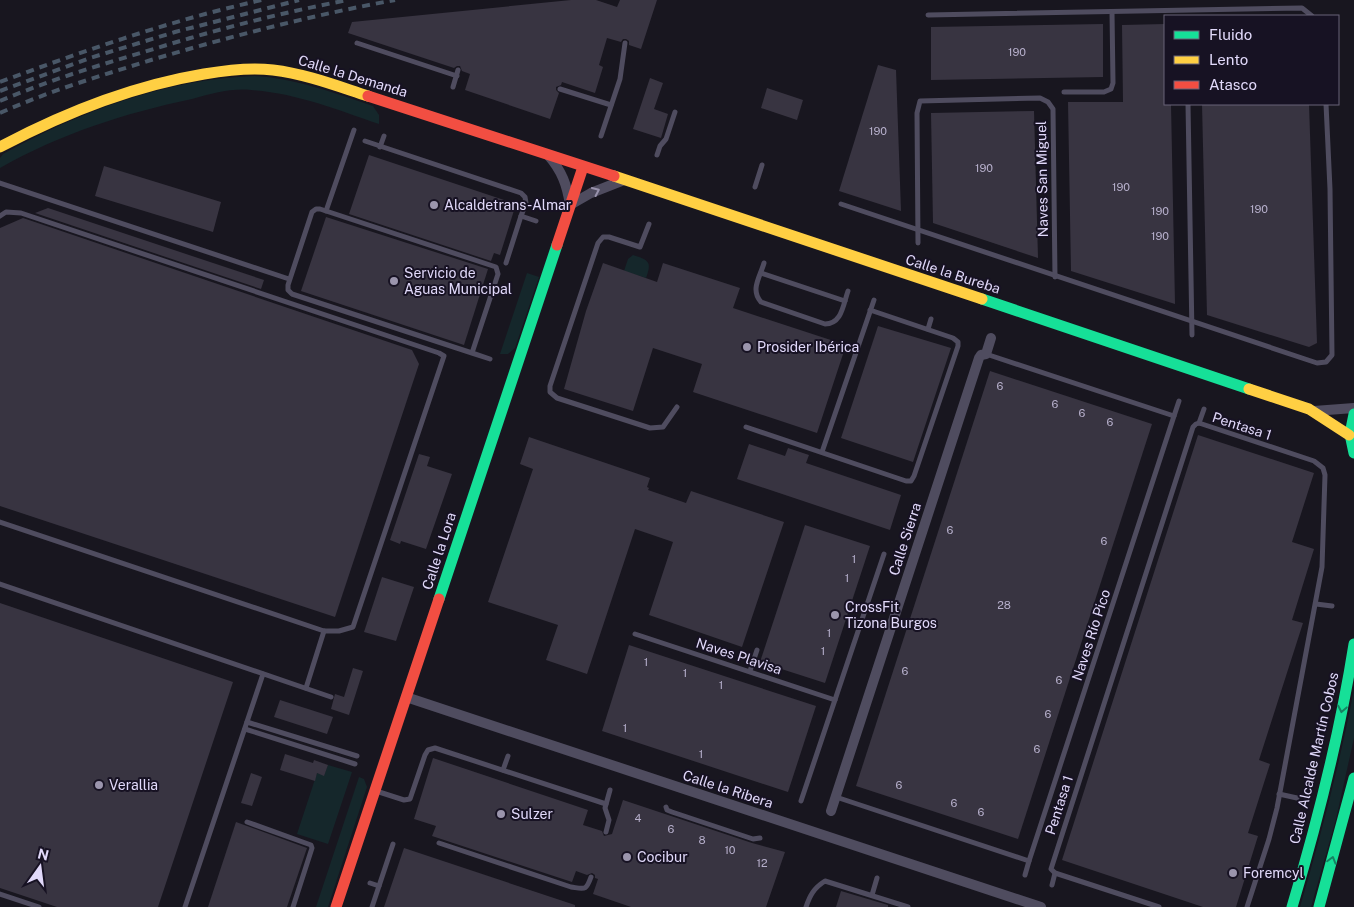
<svg xmlns="http://www.w3.org/2000/svg" width="1354" height="907" viewBox="0 0 1354 907" font-family="'Public Sans',sans-serif">
  <style>
    .green { fill: #15272b }
    .building { fill: #383441 }
    .lines { fill: none; stroke-linecap: round; stroke-linejoin: round }
    .lane { stroke: #4f4c5f; stroke-width: 5 }
    .street { stroke: #4f4c5f; stroke-width: 10 }
    .fast { stroke: #16e098; stroke-width: 11 }
    .slow { stroke: #ffcf43; stroke-width: 11 }
    .jam { stroke: #f24e42; stroke-width: 11 }
    .rail { stroke: #495767; stroke-width: 4; stroke-dasharray: 8 6; stroke-linecap: butt }
    .oneway { stroke: #9892ac }
    .oneway2 { stroke: #168363 }
    .poi-dot { fill: #9b95ad; stroke: #171223; stroke-width: 2 }
    .labels { text-anchor: middle; stroke-width: 4; stroke-linejoin: round; paint-order: stroke }
    .number-label { font-size: 11px; fill: #b7b0cc }
    .street-label { font-size: 14px; fill: #e1d9fa; stroke: #171223 }
    .poi-label { font-size: 14px; fill: #e1d9fa; stroke: #171223; text-anchor: start }
  </style>
  <rect width="100%" height="100%" fill="#18161f"/>
  <g class="green">
    <path d="M254 76C295 78 334 93 373 106L379 115V124C338 110 296 93 251 90 231 88 211 94 192 99 125 113 60 134 0 168V158L3 154C79 112 166 79 254 76Z"/>
    <path d="M633 255C649 260 652 262 646 278L624 271 628 259Z"/>
    <path d="M527 273 539 277 515 348 508 354H500Z"/>
    <path d="M1354 689V738L1336 819 1311 907H1300C1321 835 1340 763 1354 689Z"/>
    <path d="M328 765 352 772 328 844 297 834 317 773 324 775Z"/>
    <path d="M359 777 364 779 367 787 328 907H316Z"/>
  </g>
  <g class="building">
    <path d="M571 0H596L617 7 620 0H657L641 49 629 45V41L626 39H623L621 42 607 38 599 65 603 67 595 93 562 82 561 85 556 87V90L559 93 550 119 465 90 470 74 462 71 460 66H457L454 68 348 33 352 22Z"/>
    <path d="M1103 24V77L931 80V27Z"/>
    <path d="M1165 24V104H1171L1175 304 1071 271 1068 102H1123L1122 25Z"/>
    <path d="M878 65 896 70 901 211 839 191Z"/>
    <path d="M650 78 663 83 654 109 668 114 661 138 633 129Z"/>
    <path d="M767 88 803 100 797 120 761 108Z"/>
    <path d="M1202 104H1309L1317 343 1309 347 1207 315Z"/>
    <path d="M1034 111 1038 258 933 223 931 113Z"/>
    <path d="M369 155 516 204 500 255 494 253 491 261 349 214Z"/>
    <path d="M104 166 221 202 213 232 95 196Z"/>
    <path d="M48 208 264 280 261 289 35 213Z"/>
    <path d="M326 217 488 269 464 345 301 291Z"/>
    <path d="M23 218 412 350 419 364 335 617 0 506V228Z"/>
    <path d="M603 263 657 282 663 263 740 288 733 308 846 345 817 433 693 392 702 364 653 348 633 411 564 389 586 311Z"/>
    <path d="M878 326 951 348 913 462 841 438Z"/>
    <path d="M990 371 1152 424 1018 839 856 786Z"/>
    <path d="M1198 435 1314 473 1292 542 1314 549 1292 620 1303 623 1259 760 1270 764 1248 833 1258 836 1236 907H1203L1062 860Z"/>
    <path d="M529 437 650 478 647 487 649 488 648 490 686 503 691 491 784 522 742 647 649 615 673 542 635 529 587 674 546 660 558 625 488 602 533 469 520 464Z"/>
    <path d="M749 444 785 456 788 448 809 455 806 463 901 495 890 530 737 479Z"/>
    <path d="M419 454 430 457 427 466 452 474 426 549 401 541 400 544 390 540Z"/>
    <path d="M805 525 870 546 825 683 760 662Z"/>
    <path d="M382 577 414 587 396 641 364 632Z"/>
    <path d="M0 603 233 682 158 907H57L0 888Z"/>
    <path d="M629 645 816 706 788 792 602 731Z"/>
    <path d="M353 668 363 671 349 715 331 709 335 694 344 697Z"/>
    <path d="M280 700 333 717 327 734 274 717Z"/>
    <path d="M285 754 313 763 314 760 328 765 324 776 317 773 315 781 280 770Z"/>
    <path d="M433 758 588 810 583 825 602 831 604 836 612 834 623 800 752 843 785 852 766 907H631L593 894 598 879 595 878V875L592 873 587 875 576 871 572 882 432 836 436 826 414 819Z"/>
    <path d="M251 773 262 777 252 806 241 803Z"/>
    <path d="M236 822 307 848 287 907H208Z"/>
    <path d="M404 848 575 905V907H384Z"/>
    <path d="M841 891 888 905V907H836Z"/>
  </g>
  <g class="lines">
    <g class="lane">
      <path d="M928 15 1302 8 1312 16"/>
      <path d="M357 43 457 76"/>
      <path d="M453 87 458 70"/>
      <path d="M560 89 611 105"/>
      <path d="M1064 92H1104L1111 89 1113 83 1112 12"/>
      <path d="M1188 104 1192 335"/>
      <path d="M601 136 620 79 625 43"/>
      <path d="M365 141 521 193 525 197 526 203 521 216 536 221"/>
      <path d="M380 147 384 136"/>
      <path d="M657 155 660 146 666 139 675 112"/>
      <path d="M0 183 289 279"/>
      <path d="M755 187 762 165"/>
      <path d="M841 204 1317 363 1326 362 1332 355 1330 189 1326 104"/>
      <path d="M326 211 354 130"/>
      <path d="M0 216 6 212 21 213 439 353 444 356 353 627 339 631H324L0 522"/>
      <path d="M649 224 640 247 609 237H603L598 243 550 386V392L557 398 650 428 663 427 677 407"/>
      <path d="M918 243 917 113 920 101 1040 98 1048 102 1053 109 1055 277"/>
      <path d="M506 263 521 216"/>
      <path d="M764 263C760 277 750 290 761 302L825 324C842 324 843 305 848 291"/>
      <path d="M761 273 845 301"/>
      <path d="M928 329 931 319"/>
      <path d="M472 353 498 274 496 267 320 209H316L312 212 288 285V290L292 294 472 353 490 359"/>
      <path d="M1174 416 1179 401"/>
      <path d="M1199 423 1204 409"/>
      <path d="M746 427 906 481H911L914 476 958 346V342L953 338 870 310"/>
      <path d="M822 452 874 300"/>
      <path d="M0 584 331 697"/>
      <path d="M1316 604 1332 606"/>
      <path d="M635 634 835 700"/>
      <path d="M750 671 757 650"/>
      <path d="M306 688 324 631"/>
      <path d="M247 722 357 756"/>
      <path d="M245 729 355 764"/>
      <path d="M503 770 508 756"/>
      <path d="M376 791 404 800 410 799 425 755 428 750 435 748 606 804"/>
      <path d="M1279 794 1297 798"/>
      <path d="M836 797 1029 861 1174 416 986 354"/>
      <path d="M801 801 884 554"/>
      <path d="M666 807 667 810 672 812 753 839 760 838"/>
      <path d="M247 822 311 845 312 848 293 907"/>
      <path d="M606 832 609 820 605 808 610 790"/>
      <path d="M439 843 571 887C585 889 586 891 591 877"/>
      <path d="M1025 875 1029 861"/>
      <path d="M370 883 379 886"/>
      <path d="M1052 885 1055 873"/>
      <path d="M0 894 39 907"/>
      <path d="M872 895 877 878"/>
      <path d="M185 907 263 674"/>
      <path d="M372 907 393 844"/>
      <path d="M806 907C810 895 814 888 825 881L908 907"/>
      <path d="M1159 907 1055 873 1051 869 1193 427 1196 424 1199 423 1314 461 1323 468 1325 475 1322 567 1277 808 1269 839 1247 907"/>
    </g>
    <g class="street">
      <path d="M548 155C562 171 567 185 570 205L591 193 624 180"/>
      <path d="M1314 411 1354 408"/>
      <path d="M406 697 1041 907"/>
      <path d="M831 811 979 358 981 355 986 354 991 338"/>
    </g>
    <g class="fast">
      <path d="M982 299 1249 389"/>
      <path d="M1354 414 1350 434 1354 453"/>
      <path d="M439 599 557 245"/>
      <path d="M1292 907C1318 820 1340 733 1354 644"/>
      <path d="M1319 907 1354 778"/>
    </g>
    <g class="slow">
      <path d="M0 147C64 113 132 86 204 74 227 70 250 67 273 70 306 74 337 86 368 96"/>
      <path d="M614 176 982 299"/>
      <path d="M1249 389 1309 409 1349 435"/>
    </g>
    <g class="jam">
      <path d="M368 96 614 176"/>
      <path d="M557 245 583 167"/>
      <path d="M336 907 439 599"/>
    </g>
    <g class="rail">
      <path d="M0 82C86 50 172 20 262 0"/>
      <path d="M0 91 90 58 175 32 299 0"/>
      <path d="M0 101C47 81 96 66 144 52 211 31 279 13 348 0"/>
      <path d="M0 113C49 91 100 76 151 60 232 36 313 15 395 0"/>
    </g>
  </g>
  <defs><path id="oneway-chevron" d="M-2-3.5L2.5 0L-2 3.5" fill="none" stroke-width="1.6" stroke-linecap="round" stroke-linejoin="round" transform="scale(1.25)"/></defs>
  <use class="oneway" href="#oneway-chevron" transform="translate(596 191) rotate(-25)"/>
  <g class="oneway2">
    <use href="#oneway-chevron" transform="translate(1342 709) rotate(101)"/>
    <use href="#oneway-chevron" transform="translate(1332 860) rotate(-74)"/>
  </g>
  <g class="poi-dot">
    <circle cx="434" cy="205" r="5"/>
    <circle cx="394" cy="281" r="5"/>
    <circle cx="747" cy="347" r="5"/>
    <circle cx="835" cy="615" r="5"/>
    <circle cx="99" cy="785" r="5"/>
    <circle cx="501" cy="814" r="5"/>
    <circle cx="627" cy="857" r="5"/>
    <circle cx="1233" cy="873" r="5"/>
  </g>
  <g class="labels">
    <g class="number-label">
      <text x="1017" y="56">190</text>
      <text x="878" y="135">190</text>
      <text x="984" y="172">190</text>
      <text x="1121" y="191">190</text>
      <text x="1259" y="213">190</text>
      <text x="1160" y="215">190</text>
      <text x="1160" y="240">190</text>
      <text x="1000" y="390">6</text>
      <text x="1055" y="408">6</text>
      <text x="1082" y="417">6</text>
      <text x="1110" y="426">6</text>
      <text x="950" y="534">6</text>
      <text x="1104" y="545">6</text>
      <text x="854" y="563">1</text>
      <text x="847" y="582">1</text>
      <text x="1004" y="609">28</text>
      <text x="829" y="637">1</text>
      <text x="823" y="655">1</text>
      <text x="646" y="666">1</text>
      <text x="905" y="675">6</text>
      <text x="685" y="677">1</text>
      <text x="1059" y="684">6</text>
      <text x="721" y="689">1</text>
      <text x="1048" y="718">6</text>
      <text x="625" y="732">1</text>
      <text x="1037" y="753">6</text>
      <text x="701" y="758">1</text>
      <text x="899" y="789">6</text>
      <text x="954" y="807">6</text>
      <text x="981" y="816">6</text>
      <text x="638" y="822">4</text>
      <text x="671" y="833">6</text>
      <text x="702" y="844">8</text>
      <text x="730" y="854">10</text>
      <text x="762" y="867">12</text>
    </g>
    <g class="street-label">
      <text transform="translate(353 76) rotate(17)" y="5">Calle la Demanda</text>
      <text transform="translate(1042 179) rotate(-91)" y="5">Naves San Miguel</text>
      <text transform="translate(953 274) rotate(18)" y="5">Calle la Bureba</text>
      <text transform="translate(1242 426) rotate(18)" y="5">Pentasa 1</text>
      <text transform="translate(905 539) rotate(-72)" y="5">Calle Sierra</text>
      <text transform="translate(439 551) rotate(-72)" y="5">Calle la Lora</text>
      <text transform="translate(1091 635) rotate(-72)" y="5">Naves Río Pico</text>
      <text transform="translate(739 656) rotate(18)" y="5">Naves Plavisa</text>
      <text transform="translate(1314 758) rotate(-77)" y="5">Calle Alcalde Martín Cobos</text>
      <text transform="translate(728 789) rotate(18)" y="5">Calle la Ribera</text>
      <text transform="translate(1059 805) rotate(-72)" y="5">Pentasa 1</text>
    </g>
    <g class="poi-label">
      <text x="444" y="210">Alcaldetrans-Almar</text>
      <text x="404" y="278">Servicio de<tspan x="404" dy="16">Aguas Municipal</tspan></text>
      <text x="757" y="352">Prosider Ibérica</text>
      <text x="845" y="612">CrossFit<tspan x="845" dy="16">Tizona Burgos</tspan></text>
      <text x="109" y="790">Verallia</text>
      <text x="511" y="819">Sulzer</text>
      <text x="637" y="862">Cocibur</text>
      <text x="1243" y="878">Foremcyl</text>
    </g>
  </g>
  <rect x="1164" y="15" width="175" height="90" fill="#171223" stroke="#686279"/>
  <rect x="1174" y="31" width="25" height="8" fill="#16e098" stroke="#686279"/>
  <text x="1209" y="40" font-size="15" fill="#e1d9fa">Fluido</text>
  <rect x="1174" y="56" width="25" height="8" fill="#ffcf43" stroke="#686279"/>
  <text x="1209" y="65" font-size="15" fill="#e1d9fa">Lento</text>
  <rect x="1174" y="81" width="25" height="8" fill="#f24e42" stroke="#686279"/>
  <text x="1209" y="90" font-size="15" fill="#e1d9fa">Atasco</text>
  <g transform="translate(40 867) rotate(14)" stroke="#171223" stroke-width="4" paint-order="stroke">
  <path d="M0-4L9 19L0 12L-9 19Z" fill="#e1d9fa"/>
  <text y="-8" font-size="14" font-weight="bold" text-anchor="middle" fill="#e1d9fa">N</text>
  </g>
</svg>
